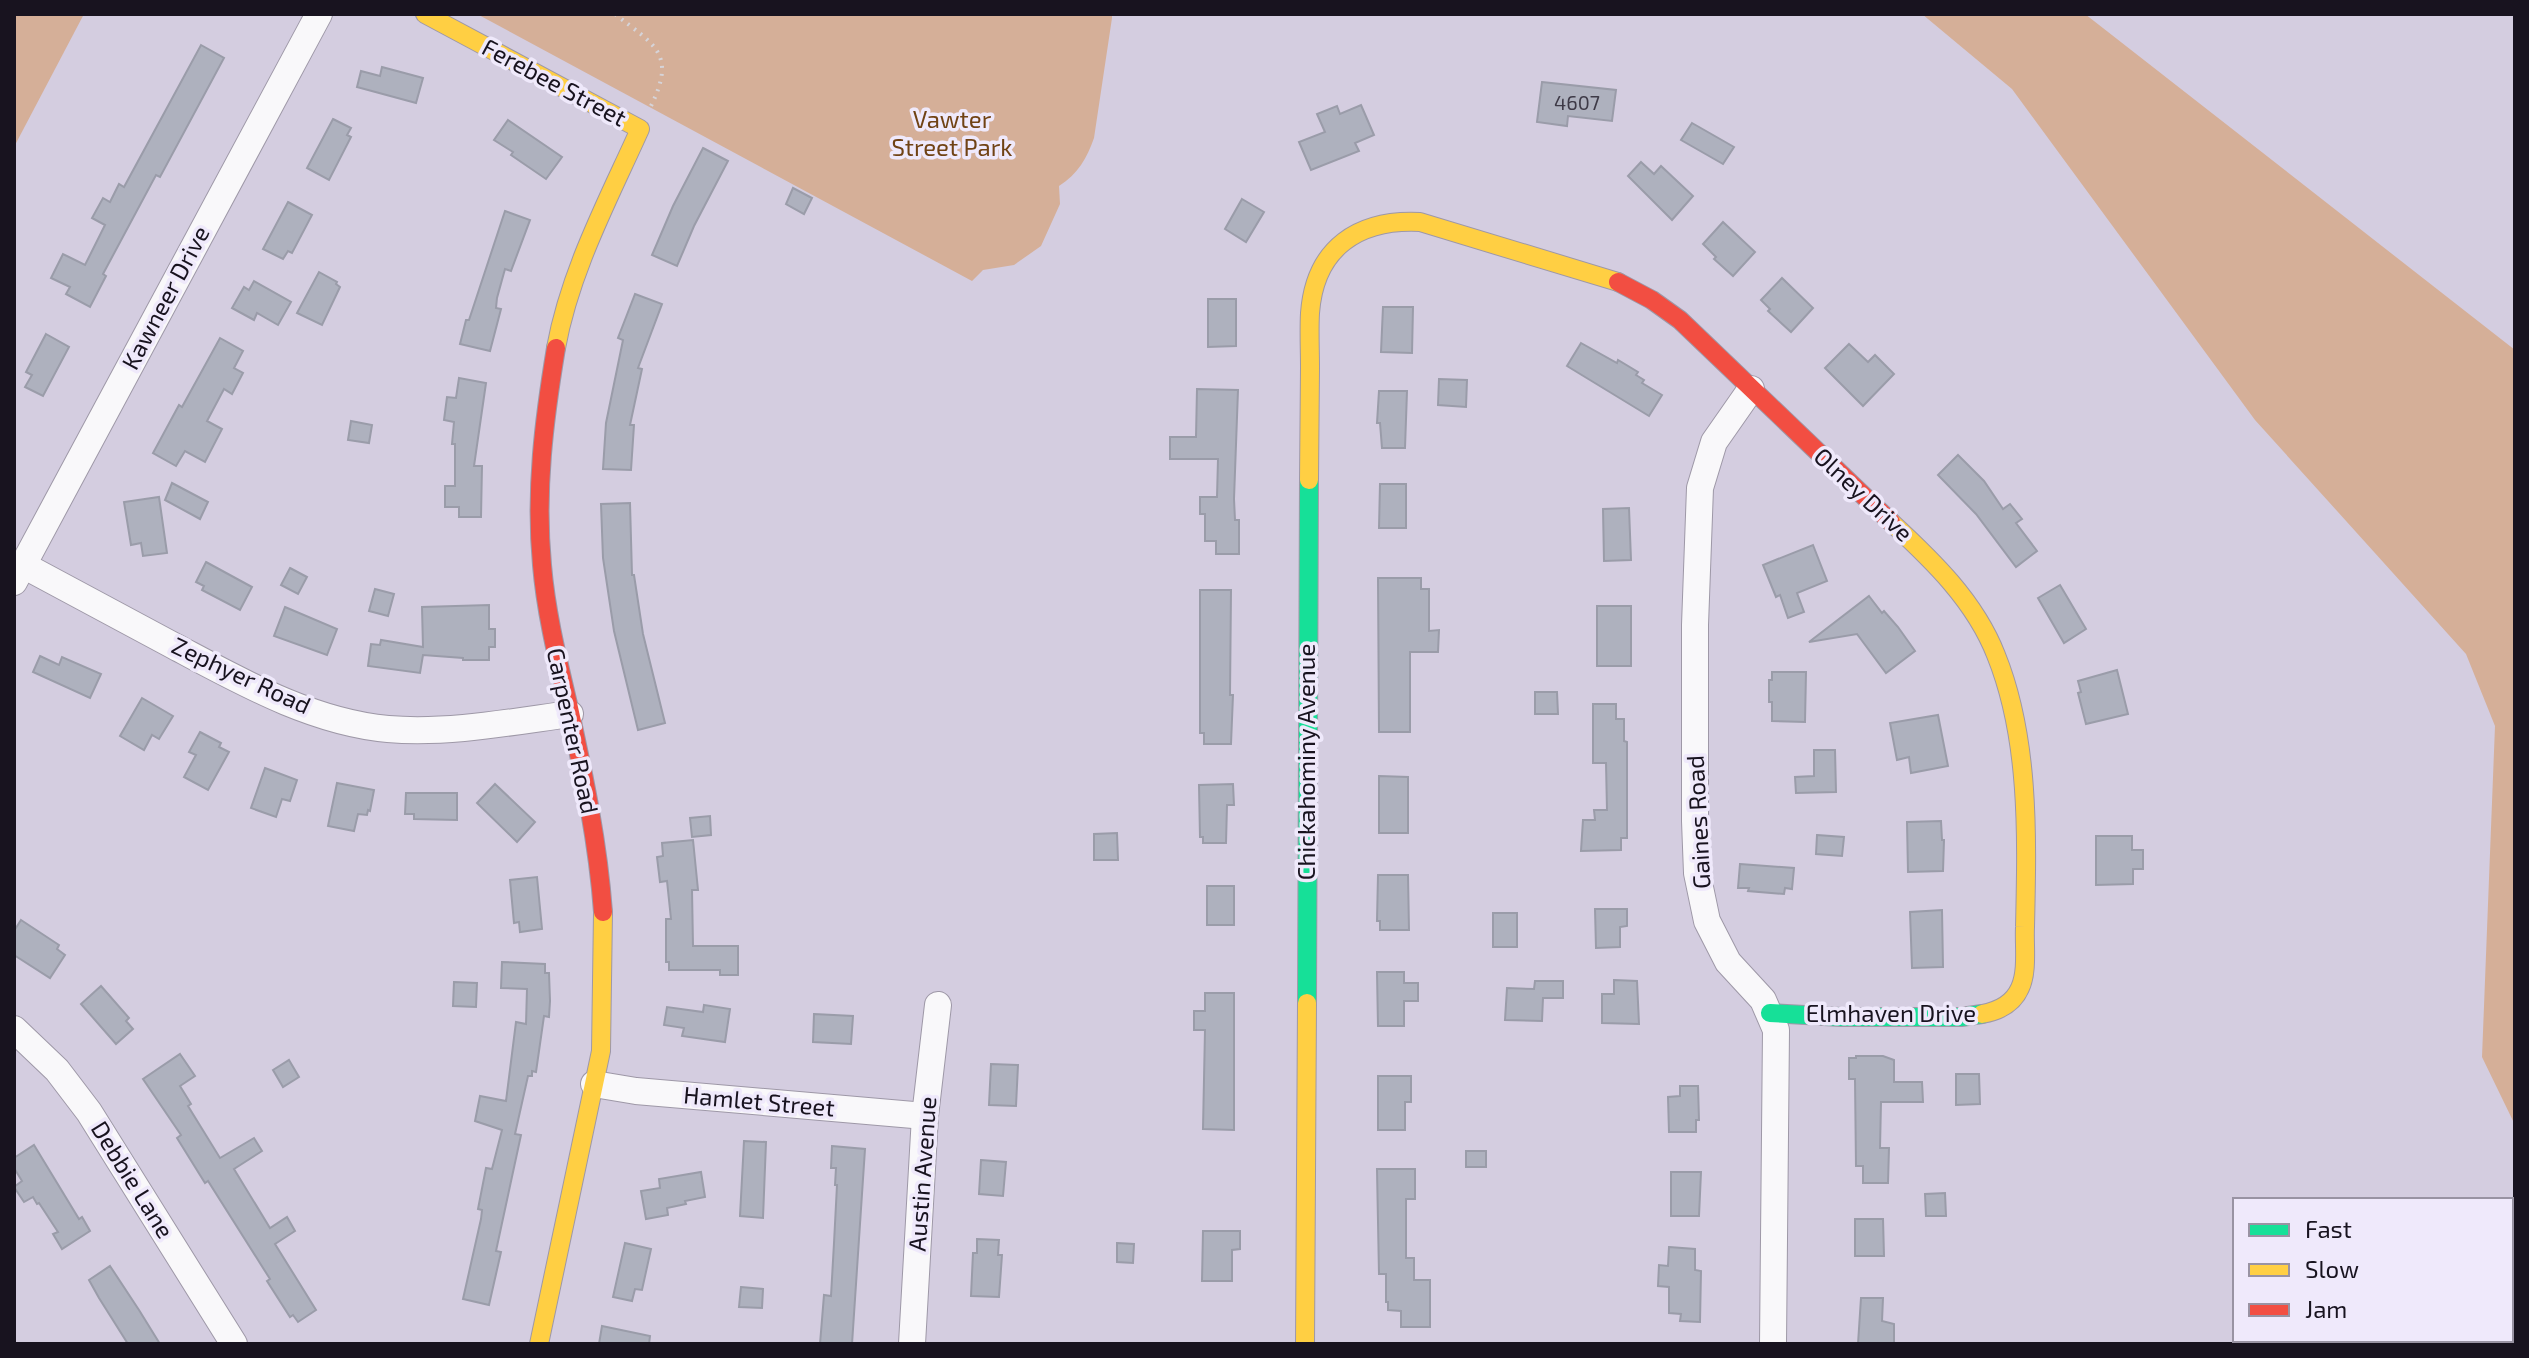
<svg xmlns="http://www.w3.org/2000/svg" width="2529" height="1358" viewBox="0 0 2529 1358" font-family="'Exo 2',sans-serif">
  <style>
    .green { fill: #d5af98 }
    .building { fill: #aeb1be; stroke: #9a9ca9; stroke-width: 2 }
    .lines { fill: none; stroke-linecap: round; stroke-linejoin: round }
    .street-casing { stroke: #9e98a7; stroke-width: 28 }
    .fast-casing { stroke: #9e98a7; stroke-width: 20 }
    .slow-casing { stroke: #9e98a7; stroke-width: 20 }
    .jam-casing { stroke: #9e98a7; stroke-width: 20 }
    .path { stroke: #d6d4d9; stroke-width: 4; stroke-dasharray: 2 6; stroke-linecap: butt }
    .street { stroke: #f9f8fa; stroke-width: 26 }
    .fast { stroke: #16e098; stroke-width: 18 }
    .slow { stroke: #ffcf43; stroke-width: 18 }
    .jam { stroke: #f24e42; stroke-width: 18 }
    .labels { text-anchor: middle; stroke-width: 7; stroke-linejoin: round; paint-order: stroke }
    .number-label { font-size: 20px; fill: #3e3a47 }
    .street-label { font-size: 24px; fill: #18131f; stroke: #efe9fb }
    .park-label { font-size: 24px; fill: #704214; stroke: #efe9fb }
  </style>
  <rect width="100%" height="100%" fill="#d4cde0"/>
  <g class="green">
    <path d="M14 14H84L14 147Z"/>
    <path d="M477 14H1112V18L1094 138C1087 158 1078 174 1059 186L1060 204 1041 246 1014 265 983 270 972 281Z"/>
    <path d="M1922 14H2085L2515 350V1125L2482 1057 2495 726 2466 654 2255 420 2012 89Z"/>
  </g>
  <g class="building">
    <path d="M201 45 224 58 160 177 156 175 103 274 106 276 90 307 66 294 70 287 51 278 63 254 85 265 105 225 92 218 103 198 110 202 119 184 124 187Z"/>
    <path d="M382 67 423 78 416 103 357 87 361 71 380 76Z"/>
    <path d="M1542 82 1616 90 1612 121 1568 116 1567 126 1537 122Z"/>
    <path d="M1361 105 1374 135 1355 143 1359 151 1311 170 1299 142 1325 132 1317 114 1337 106 1340 114Z"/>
    <path d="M333 119 351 128 347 135 351 137 329 180 307 168Z"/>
    <path d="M508 120 562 157 546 179 511 155 513 152 494 140Z"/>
    <path d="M1692 123 1734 147 1723 164 1681 140Z"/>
    <path d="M703 148 728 161 694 226 677 266 652 255 673 206Z"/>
    <path d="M1641 162 1654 174 1661 166 1693 196 1672 220 1628 176Z"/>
    <path d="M793 188 812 198 804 214 786 204Z"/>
    <path d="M1242 199 1264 212 1246 242 1225 229Z"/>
    <path d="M288 202 312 215 292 253 288 251 283 259 263 249Z"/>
    <path d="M505 211 530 220 511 271 505 269 497 298 496 308 501 309 490 351 460 344 466 320H469Z"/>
    <path d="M1723 222 1755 252 1733 276 1714 259 1716 257 1703 244Z"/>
    <path d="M319 272 337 282 336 284 340 287 322 325 297 313Z"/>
    <path d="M1782 278 1813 308 1791 332 1768 311 1770 309 1761 300Z"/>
    <path d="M254 281 291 302 278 325 257 313 254 320 232 308 244 287 249 290Z"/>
    <path d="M635 294 662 304 638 368 642 369 630 425H634L631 470 603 469 606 423 623 340 618 338Z"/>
    <path d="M1208 299H1236V346L1208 347Z"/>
    <path d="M1383 307H1413L1412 353 1381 352Z"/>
    <path d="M46 334 69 347 43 396 25 387 32 375 26 372Z"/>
    <path d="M220 338 243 351 234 368 243 373 232 394 224 389 207 421 222 429 205 462 185 451 176 466 153 453 179 405 182 407Z"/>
    <path d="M1581 343 1617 363 1618 360 1638 372 1636 375 1644 380 1642 383 1662 395 1649 416 1567 366Z"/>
    <path d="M1849 344 1868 362 1875 355 1894 374 1863 406 1825 368Z"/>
    <path d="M459 378 486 383 474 466H482L481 517H459V507H445V486H455V444H452L454 422 444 420 447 397 456 398Z"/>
    <path d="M1439 379 1467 380 1466 407 1438 405Z"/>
    <path d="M1197 389 1238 390 1234 499 1235 520H1239V554H1216V541H1205V514H1200V497H1217L1218 459H1170V437H1196Z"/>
    <path d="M1379 391H1407L1405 448H1382L1380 423H1377Z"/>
    <path d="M351 421 372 425 369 443 348 440Z"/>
    <path d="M1958 455 1984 481 2003 509 2010 504 2022 519 2016 523 2037 551 2016 567 1976 514 1938 475Z"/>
    <path d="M172 483 208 502 200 519 165 500Z"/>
    <path d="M1380 484H1406V528H1379Z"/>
    <path d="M159 497 167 553 143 556 141 543 131 545 124 502Z"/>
    <path d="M630 503 632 575H634L643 634 665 723 638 730 614 631 603 558 601 504Z"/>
    <path d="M1629 508 1631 560 1604 561 1603 509Z"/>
    <path d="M1813 545 1827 581 1797 593 1804 612 1788 618 1780 595 1776 597 1763 565Z"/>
    <path d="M206 562 252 587 240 610 202 590 204 586 196 582Z"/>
    <path d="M290 568 307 577 298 594 281 585Z"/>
    <path d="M1378 578H1421V589H1429V631L1439 630 1438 652H1410V732H1379Z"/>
    <path d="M2060 585 2086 629 2064 643 2038 598Z"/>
    <path d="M375 589 394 594 388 616 369 611Z"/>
    <path d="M1200 590H1231L1230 695H1233L1231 744H1204V733H1200Z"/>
    <path d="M1869 596 1882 613 1884 611 1898 627 1915 651 1886 673 1857 634 1809 642Z"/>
    <path d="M489 605V629H495V647H489V660H463V658L423 655 420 673 368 666 371 644 380 645 381 640 423 647 422 607Z"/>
    <rect x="1597" y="606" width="34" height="60"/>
    <path d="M285 607 337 629 327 655 274 636Z"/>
    <path d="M40 656 59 665 62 657 101 674 90 698 33 672Z"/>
    <path d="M2117 670 2128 714 2086 724 2078 693 2081 692 2078 681Z"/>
    <path d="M1772 672H1806L1805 722 1772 721V702H1769V680H1772Z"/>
    <path d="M1535 692H1557L1558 714H1535Z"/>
    <path d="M142 698 173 716 159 739 152 735 144 750 120 736Z"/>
    <path d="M1593 704H1616V719H1624V741L1627 742V838H1621V850L1581 851 1583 820H1595L1594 810H1607L1606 763H1593Z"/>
    <path d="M1938 715 1948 766 1911 773 1909 757 1897 760 1890 723Z"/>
    <path d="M200 732 221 743 219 747 229 752 208 790 184 777 196 755 189 752Z"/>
    <path d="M1814 750H1835L1836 792 1796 793 1795 777 1814 776Z"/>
    <path d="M265 768 297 780 290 801 282 799 276 817 251 808Z"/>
    <path d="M1379 776 1408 777V833H1379Z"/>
    <path d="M337 783 374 790 370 811 368 810 367 815 358 814 354 831 328 826Z"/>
    <path d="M495 784 535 822 517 842 477 803Z"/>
    <path d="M1233 784 1234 805H1227L1226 843H1203V837H1200L1199 785Z"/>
    <path d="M406 793H457V820L414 819V814H405Z"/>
    <path d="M710 816 711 835 692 837 690 818Z"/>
    <path d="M1941 821 1942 840H1944L1943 871 1908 872 1907 822Z"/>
    <path d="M1117 833 1118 860H1094V834Z"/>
    <path d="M1817 835 1844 837 1842 856 1816 854Z"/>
    <path d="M2096 836H2132V850H2143V869H2133V884L2096 885Z"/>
    <path d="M693 840 698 890H692L693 946H738V975H720V970H669V962H666V919H671L667 881 660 882 657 857 663 856 662 843Z"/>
    <path d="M1740 864 1794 868 1792 889 1785 888 1784 894 1748 891 1749 888H1738Z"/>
    <path d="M1378 875H1408L1409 930H1380V921H1377Z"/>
    <path d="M537 877 542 929 520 932 519 922 514 923 510 880Z"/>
    <rect x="1207" y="886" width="27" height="39"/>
    <path d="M1595 909H1627V926L1620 927V947L1596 948Z"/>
    <path d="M1942 910 1943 967 1912 968 1910 912Z"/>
    <rect x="1493" y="913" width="24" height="34"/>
    <path d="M21 920 59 945 57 949 65 955 50 978 14 955V931Z"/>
    <path d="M502 962 545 964V973H549L550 1001 549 1017 544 1016 536 1072 532 1071V1076H528L515 1134 521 1135 496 1251 501 1252 489 1305 463 1299 481 1219 482 1210 478 1209 486 1168 492 1169 502 1130 475 1121 480 1096 506 1101 516 1022 526 1024 527 989 501 988Z"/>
    <path d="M1377 972H1404V983H1418V1001H1404V1026H1378Z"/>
    <path d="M1614 980 1637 981 1639 1024 1602 1023V994H1614Z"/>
    <path d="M1535 981H1563V998H1543L1542 1021 1505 1020 1507 988 1534 989Z"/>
    <path d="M454 982 477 983 476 1007 453 1006Z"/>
    <path d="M101 986 129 1018 126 1021 133 1029 116 1044 81 1004Z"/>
    <path d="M1205 993H1234V1130L1203 1129 1205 1030H1194V1011H1205Z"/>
    <path d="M704 1005 730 1009 725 1042 682 1036 684 1028 664 1025 667 1007 703 1012Z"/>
    <path d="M814 1014 853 1016 851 1044 813 1042Z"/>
    <path d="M180 1054 195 1076 180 1086 191 1104 188 1106 220 1158 254 1138 262 1151 234 1169 270 1228 287 1217 295 1231 275 1244 316 1310 298 1322 293 1315 290 1317 267 1281 270 1279 208 1181 205 1183 177 1138 181 1135 143 1079Z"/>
    <path d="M1856 1056H1883L1894 1060V1082H1922L1923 1102H1881L1880 1148H1889L1888 1183H1863V1166H1856L1855 1079H1849V1058H1856Z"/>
    <path d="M289 1060 299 1077 283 1087 273 1070Z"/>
    <path d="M991 1064 1018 1065 1016 1106 989 1105Z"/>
    <path d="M1956 1074H1979L1980 1104 1956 1105Z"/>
    <path d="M1378 1076H1411V1102H1405V1130H1378Z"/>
    <path d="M1680 1086H1698L1699 1120H1696V1132H1669L1668 1097 1680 1096Z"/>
    <path d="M744 1141 766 1142 763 1218 740 1216Z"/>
    <path d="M34 1145 79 1219 82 1217 90 1231 62 1249 53 1234 58 1232 39 1203 37 1204 33 1197 24 1202 14 1187 22 1181 14 1168V1158Z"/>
    <path d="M832 1146 865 1149 852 1344H820L824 1295 831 1296 834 1243 837 1185H835L836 1168H831Z"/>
    <rect x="1466" y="1151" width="20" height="16"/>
    <path d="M981 1160 1006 1162 1003 1196 979 1194Z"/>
    <path d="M1377 1169H1415V1199H1406V1258H1414V1280H1430V1327H1401V1311L1388 1310V1302H1386V1274H1379Z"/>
    <path d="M701 1172 705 1197 685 1201 686 1204 667 1208 668 1215 646 1219 641 1191 660 1188 659 1179Z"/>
    <path d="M1671 1172H1701L1699 1216H1671Z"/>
    <path d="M1945 1193 1946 1216H1926L1925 1194Z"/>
    <path d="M1855 1219H1883L1884 1256H1855Z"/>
    <path d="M1203 1231H1240V1249L1232 1250V1281H1202Z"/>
    <path d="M977 1239 999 1240 998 1255H1002L999 1297 971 1296 973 1253H977Z"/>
    <path d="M625 1243 651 1249 642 1290 635 1289 632 1301 613 1297Z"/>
    <path d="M1117 1243 1134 1244 1133 1263 1117 1262Z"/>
    <path d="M1669 1247 1695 1249V1270L1701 1271 1700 1322 1680 1321 1681 1314 1669 1313V1287L1658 1286 1659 1265 1668 1266Z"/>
    <path d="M110 1266 139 1310 160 1344H128L99 1298 89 1280Z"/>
    <path d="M741 1287 763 1289 762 1308 739 1307Z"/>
    <path d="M1861 1298H1883L1882 1321 1894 1324V1344H1858Z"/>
    <path d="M602 1326 650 1336 649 1344H599Z"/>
  </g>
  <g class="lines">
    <g class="street-casing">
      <g id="street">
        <path d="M1751 389 1714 442 1700 488 1695 625V821L1697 873 1707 921 1728 962 1763 1000 1776 1030 1773 1344"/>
        <path d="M23 565C73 592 124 619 174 646 240 681 311 722 388 729 448 734 511 722 570 714"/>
        <path d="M14 582 319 14"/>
        <path d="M14 1029 57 1070 89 1112 234 1344"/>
        <path d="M594 1084 636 1091 925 1116"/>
        <path d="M912 1344 925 1116 938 1005"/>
      </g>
    </g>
    <g class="fast-casing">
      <g id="fast">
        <path d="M1307 1003 1309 480"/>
        <path d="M1770 1013 1841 1017H1961L1982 1014"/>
      </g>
    </g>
    <g class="slow-casing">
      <g id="slow">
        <path d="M425 14 640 129C608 200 570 271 556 348"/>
        <path d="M1309 480C1309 443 1310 406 1310 368 1310 350 1309 331 1310 313 1315 247 1359 219 1420 222L1618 282"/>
        <path d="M1891 522C1932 560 1975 601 1996 655 2030 739 2027 838 2025 927 2024 945 2028 971 2020 988 2013 1004 1999 1011 1982 1014"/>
        <path d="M539 1344 601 1051 603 912"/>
        <path d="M1305 1344 1307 1003"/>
      </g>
    </g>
    <g class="jam-casing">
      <g id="jam">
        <path d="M1618 282 1652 300 1680 320 1891 522"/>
        <path d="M556 348C544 420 535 491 542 565 546 613 558 661 569 708 584 776 598 843 603 912"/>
      </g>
    </g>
    <path class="path" d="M615 14C654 45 677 53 651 106"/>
    <use href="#street" class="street"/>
    <use href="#fast" class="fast"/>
    <use href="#slow" class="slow"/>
    <use href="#jam" class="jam"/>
  </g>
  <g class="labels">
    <g class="number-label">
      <text x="1577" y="110">4607</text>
    </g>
    <g class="street-label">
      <text transform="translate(554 83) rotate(28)" y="8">Ferebee Street</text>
      <text transform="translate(166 298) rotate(-62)" y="8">Kawneer Drive</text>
      <text transform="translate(1863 495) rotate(43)" y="8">Olney Drive</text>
      <text transform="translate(241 676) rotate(25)" y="8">Zephyer Road</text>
      <text transform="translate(572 731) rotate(78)" y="8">Carpenter Road</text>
      <text transform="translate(1307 762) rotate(-90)" y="8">Chickahominy Avenue</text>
      <text transform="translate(1699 822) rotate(-93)" y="8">Gaines Road</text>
      <text x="1891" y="1022">Elmhaven Drive</text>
      <text transform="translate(759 1102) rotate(5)" y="8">Hamlet Street</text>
      <text transform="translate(923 1174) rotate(-86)" y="8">Austin Avenue</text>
      <text transform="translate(132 1180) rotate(58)" y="8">Debbie Lane</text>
    </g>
    <g class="park-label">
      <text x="952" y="128">Vawter<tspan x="952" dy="28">Street Park</tspan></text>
    </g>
  </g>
  <rect width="2529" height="1358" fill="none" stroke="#18131f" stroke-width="32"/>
  <rect x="2233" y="1198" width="280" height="144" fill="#efe9fb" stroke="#9993a3" stroke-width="2"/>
  <rect x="2249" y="1224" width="40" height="12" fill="#16e098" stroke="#9993a3" stroke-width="2"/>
  <text x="2305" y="1238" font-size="24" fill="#18131f">Fast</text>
  <rect x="2249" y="1264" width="40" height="12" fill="#ffcf43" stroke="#9993a3" stroke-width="2"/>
  <text x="2305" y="1278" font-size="24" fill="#18131f">Slow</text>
  <rect x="2249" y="1304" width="40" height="12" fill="#f24e42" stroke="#9993a3" stroke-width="2"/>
  <text x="2305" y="1318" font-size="24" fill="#18131f">Jam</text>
</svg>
